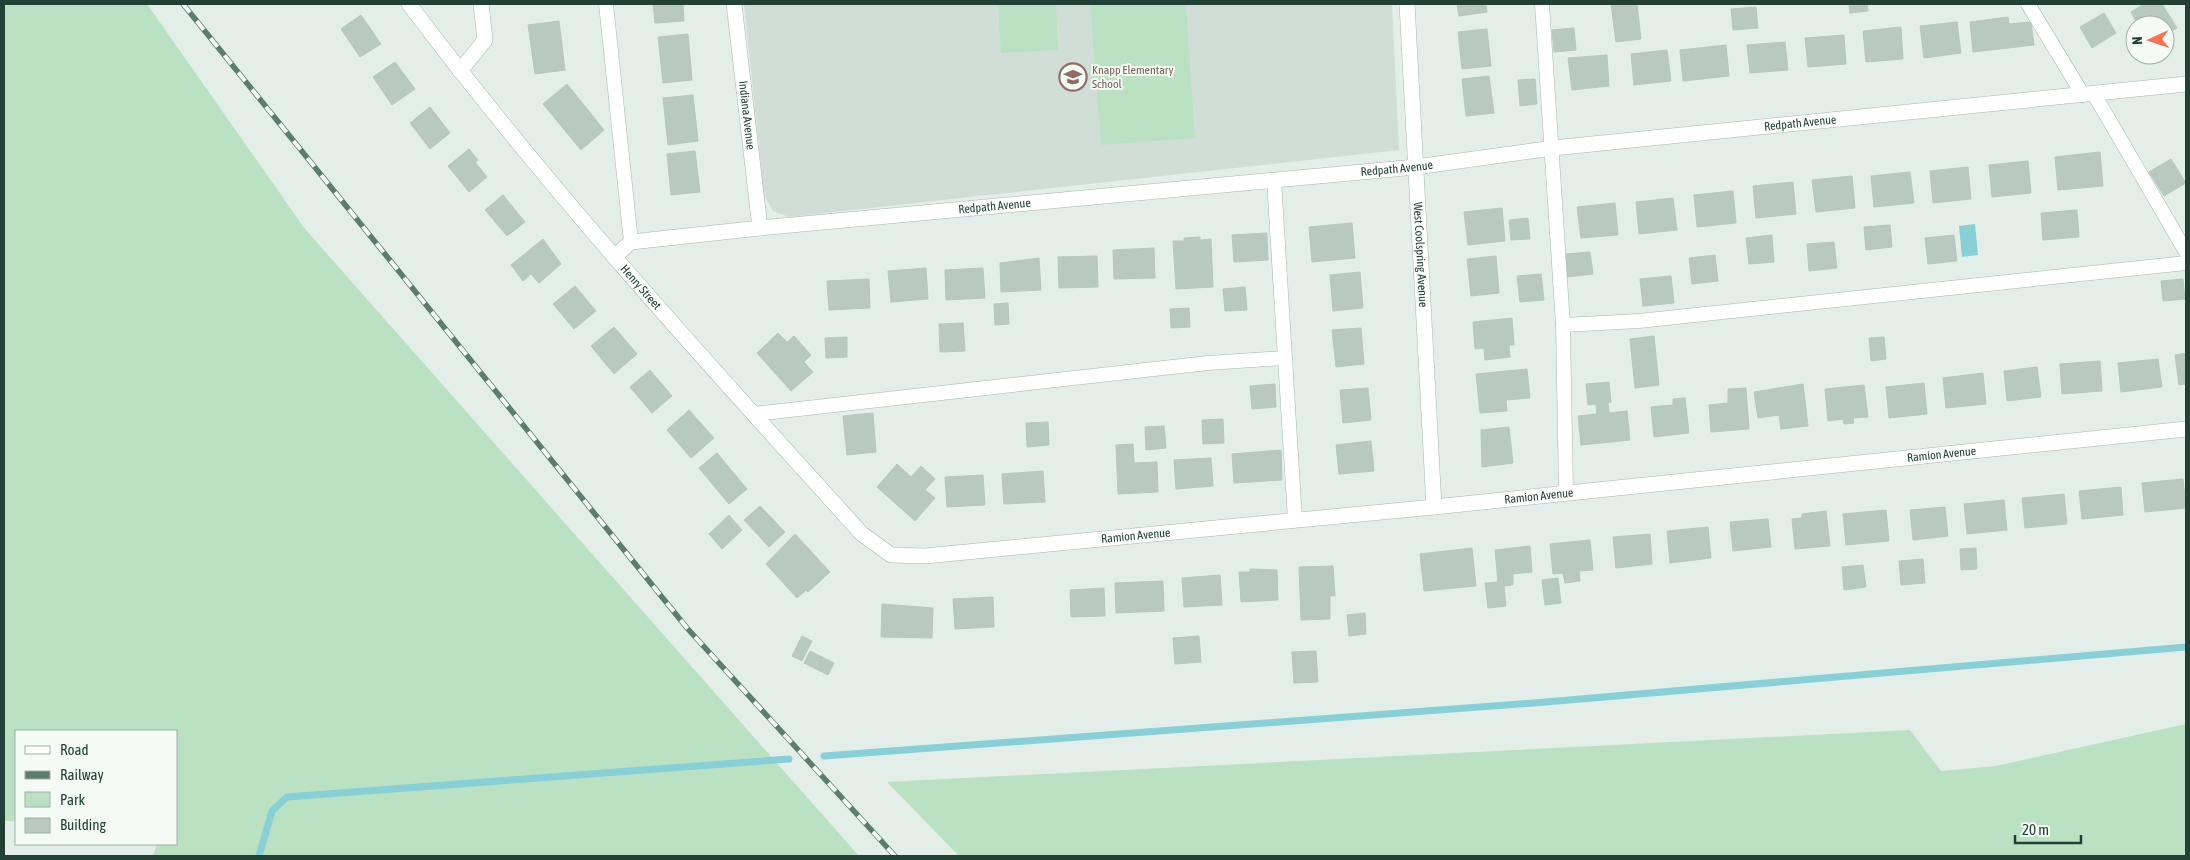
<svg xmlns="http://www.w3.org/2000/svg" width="2190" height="860" viewBox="0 0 2190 860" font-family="'Asap Condensed',sans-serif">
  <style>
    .built { fill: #d1ded7 }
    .green { fill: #bae1c2 }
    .water { fill: #87d0d7 }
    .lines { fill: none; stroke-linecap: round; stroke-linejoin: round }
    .stream { stroke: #87d0d7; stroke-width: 7 }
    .building { fill: #b8c9c1; stroke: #b5c8bf }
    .lane-casing { stroke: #a5b7af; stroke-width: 15 }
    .street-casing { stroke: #a5b7af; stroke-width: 16 }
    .lane { stroke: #fff; stroke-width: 14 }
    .street { stroke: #fff; stroke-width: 15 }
    .rail-casing { stroke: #5b7c71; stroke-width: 5.5 }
    .rail { stroke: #f4faf6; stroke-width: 4; stroke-dasharray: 11; stroke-linecap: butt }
    .labels { text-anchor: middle; stroke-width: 4; stroke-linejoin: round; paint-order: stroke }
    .education-label { font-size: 12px; fill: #785e54; stroke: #f4faf6; text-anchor: start }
    .street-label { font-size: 12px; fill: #214136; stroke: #f4faf6 }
  </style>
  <rect width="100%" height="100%" fill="#e3eee8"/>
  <path class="built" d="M744 4H1392L1399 150 789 217 773 211 764 195Z"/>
  <g class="green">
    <path d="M4 4H147L305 229 859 856H153L157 844H176V731H16V821H4Z"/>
    <path d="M998 4H1056L1058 50 1001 53Z"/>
    <path d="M1090 4H1186L1195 138 1101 145Z"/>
    <path d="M2186 724V856H959L887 782 1910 730 1941 771 1996 766Z"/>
  </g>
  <path class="water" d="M1975 224 1978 255 1962 257 1959 226Z"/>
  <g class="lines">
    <g class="stream">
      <path d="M824 756 1534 703 2186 647"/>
      <path d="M259 856 272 811 287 797 789 759"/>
    </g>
  </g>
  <g class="building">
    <path d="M653 4H683L684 21 655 23Z"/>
    <path d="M1457 4H1486L1487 12 1459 16Z"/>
    <path d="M1611 4H1637L1641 39 1616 42Z"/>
    <path d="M1849 4H1867L1868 11 1850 13Z"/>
    <path d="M2144 4H2162L2177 28 2165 35V25H2138L2131 12Z"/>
    <path d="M1756 7 1758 28 1733 30 1731 9Z"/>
    <path d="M2104 13 2116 33 2092 48 2080 27Z"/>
    <path d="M361 15 381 44 360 57 341 29Z"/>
    <path d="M2008 17 2009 24 2031 22 2034 45 1973 52 1970 22Z"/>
    <path d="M559 21 565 70 535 74 528 25Z"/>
    <path d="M1957 22 1961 53 1924 58 1920 26Z"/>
    <path d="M1901 27 1903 59 1866 62 1863 31Z"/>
    <path d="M1574 28 1576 50 1554 52 1552 30Z"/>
    <path d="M1487 29 1491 66 1462 69 1458 32Z"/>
    <path d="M688 34 692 80 663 83 658 37Z"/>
    <path d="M1844 35 1846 64 1808 67 1805 38Z"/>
    <path d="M1785 42 1788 70 1750 73 1747 45Z"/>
    <path d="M1726 45 1729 76 1683 81 1680 50Z"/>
    <path d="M1667 50 1671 81 1634 85 1631 54Z"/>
    <path d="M1607 55 1609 86 1572 90 1568 58Z"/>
    <path d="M395 62 415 89 392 105 373 77Z"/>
    <path d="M1489 76 1494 113 1466 116 1462 79Z"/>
    <path d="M1535 79 1537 104 1520 106 1518 80Z"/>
    <path d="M567 84 604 130 581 150 543 104Z"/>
    <path d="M693 95 698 141 668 145 663 98Z"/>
    <path d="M430 107 450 133 430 149 410 123Z"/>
    <path d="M469 149 478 160 475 162 487 177 469 192 448 166Z"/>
    <path d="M695 151 700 192 671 195 667 154Z"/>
    <path d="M2100 152 2103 186 2058 190 2055 157Z"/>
    <path d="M2171 159 2186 183 2164 196 2149 172Z"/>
    <path d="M2028 161 2031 193 1992 197 1989 165Z"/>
    <path d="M1968 167 1971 199 1933 203 1930 171Z"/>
    <path d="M1910 172 1914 203 1874 207 1871 176Z"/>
    <path d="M1852 176 1855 208 1816 212 1812 180Z"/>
    <path d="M1793 182 1796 214 1756 218 1753 186Z"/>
    <path d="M1733 191 1736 223 1697 227 1694 195Z"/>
    <path d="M503 195 525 222 507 236 485 210Z"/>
    <path d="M1673 198 1677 230 1639 234 1636 202Z"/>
    <path d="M1615 203 1618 235 1581 238 1577 207Z"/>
    <path d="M1502 208 1505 241 1468 245 1464 212Z"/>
    <path d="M2077 210 2079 237 2043 240 2041 213Z"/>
    <path d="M1528 218 1530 239 1511 240 1509 220Z"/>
    <path d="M1352 223 1355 258 1312 262 1309 227Z"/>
    <path d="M1890 225 1892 247 1866 250 1864 227Z"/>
    <path d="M1267 233 1268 260 1234 262 1232 235Z"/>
    <path d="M1772 235 1774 262 1749 264 1746 238Z"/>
    <path d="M1954 235 1957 261 1928 264 1925 238Z"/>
    <path d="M1200 237V240L1211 239 1213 287 1176 289 1173 241H1184V238Z"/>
    <path d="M543 239 561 264 539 283 531 274 523 281 511 265Z"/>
    <path d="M1834 242 1837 268 1809 271 1807 244Z"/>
    <path d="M1154 248 1155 278 1114 279 1113 250Z"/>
    <path d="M1590 252 1593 274 1567 277 1565 254Z"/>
    <path d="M1715 255 1718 281 1692 284 1689 258Z"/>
    <path d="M1097 256 1098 287 1059 288 1058 257Z"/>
    <path d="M1496 256 1499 293 1471 296 1467 259Z"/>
    <path d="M1039 258 1041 290 1001 292 1000 263Z"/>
    <path d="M926 268 928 299 891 302 888 271Z"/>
    <path d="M983 268 985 298 946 300 945 270Z"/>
    <path d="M1360 272 1363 308 1333 311 1330 275Z"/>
    <path d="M1541 274 1544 300 1520 302 1517 276Z"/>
    <path d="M1671 276 1674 303 1643 306 1640 279Z"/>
    <path d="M869 279 870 308 829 310 827 281Z"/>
    <path d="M2183 279 2185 299 2163 301 2161 281Z"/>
    <path d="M575 286 596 311 574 329 553 304Z"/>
    <path d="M1245 287 1247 310 1225 311 1223 289Z"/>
    <path d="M1008 303 1009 324 995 325 994 304Z"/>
    <path d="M1189 308 1190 327 1171 328 1170 309Z"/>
    <path d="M1512 318 1514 345H1509L1510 357 1485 360 1484 348 1475 349 1473 322Z"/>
    <path d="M963 323 965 351 940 352 939 324Z"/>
    <path d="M614 327 637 354 614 374 591 346Z"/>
    <path d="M1361 328 1364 364 1336 367 1332 330Z"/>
    <path d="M778 333 787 342 794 336 811 355 804 362 813 372 791 391 757 353Z"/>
    <path d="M1654 336 1659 385 1635 388 1630 339Z"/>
    <path d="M847 337V357L826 358 825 338Z"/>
    <path d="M1884 337 1886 359 1871 361 1869 338Z"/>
    <path d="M2186 353V384L2179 385 2175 355Z"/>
    <path d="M2158 359 2162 387 2121 392 2118 363Z"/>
    <path d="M2100 361 2102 391 2062 394 2060 364Z"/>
    <path d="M2037 367 2041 397 2007 401 2004 371Z"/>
    <path d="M1527 369 1530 398 1506 400 1507 411 1480 413 1476 374Z"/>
    <path d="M650 370 672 396 652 413 630 387Z"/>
    <path d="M1983 373 1986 404 1946 408 1943 378Z"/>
    <path d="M1609 382 1611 402 1608 403 1609 413 1627 411 1630 440 1581 445 1578 416 1597 414 1596 404 1588 405 1586 384Z"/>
    <path d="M1924 383 1927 414 1889 418 1886 387Z"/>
    <path d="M1275 384 1276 407 1252 409 1250 386Z"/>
    <path d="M1803 384 1808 426 1781 429 1779 415 1758 418 1754 392Z"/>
    <path d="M1864 385 1868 417 1853 418 1854 423 1844 424 1843 419 1828 421 1825 389Z"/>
    <path d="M1368 388 1371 420 1343 423 1340 390Z"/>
    <path d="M1746 388 1749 429 1711 432 1709 405 1728 403V389Z"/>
    <path d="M1685 398 1689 433 1654 437 1651 407 1673 405V399Z"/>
    <path d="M689 410 714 438 691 458 667 430Z"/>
    <path d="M873 413 876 452 847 455 843 416Z"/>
    <path d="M1223 419 1224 443 1203 444 1202 420Z"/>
    <path d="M1048 422 1049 445 1027 447 1026 423Z"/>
    <path d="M1164 426 1166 448 1146 450 1145 427Z"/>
    <path d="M1509 427 1513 463 1482 467 1481 430Z"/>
    <path d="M1371 441 1374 471 1339 474 1336 445Z"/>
    <path d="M1133 444 1134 463 1157 462 1158 492 1118 494 1116 445Z"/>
    <path d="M1281 450 1282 480 1234 483 1232 454Z"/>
    <path d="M717 453 747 489 729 504 699 468Z"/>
    <path d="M1211 458 1213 486 1176 489 1174 460Z"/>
    <path d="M897 464 911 477 921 466 935 479 925 490 935 498 915 521 877 487Z"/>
    <path d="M1043 471 1045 502 1004 504 1002 474Z"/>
    <path d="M983 475 985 505 947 507 945 477Z"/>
    <path d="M2183 479 2186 508 2145 512 2142 483Z"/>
    <path d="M2121 487 2123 515 2082 519 2079 491Z"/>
    <path d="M2064 494 2067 524 2025 528 2022 498Z"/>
    <path d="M2004 500 2007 530 1967 534 1964 504Z"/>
    <path d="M760 506 785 532 769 547 744 520Z"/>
    <path d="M1945 507 1948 536 1913 540 1910 510Z"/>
    <path d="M1886 510 1889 541 1846 545 1843 514Z"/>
    <path d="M1826 511 1830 546 1795 549 1792 519 1802 518V514Z"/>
    <path d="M729 515 742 530 722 549 709 534Z"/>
    <path d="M1768 519 1771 547 1733 551 1730 522Z"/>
    <path d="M1708 527 1711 558 1670 563 1667 531Z"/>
    <path d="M795 534 830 572 808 592 806 590 797 598 766 564Z"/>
    <path d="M1650 534 1652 564 1616 568 1613 537Z"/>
    <path d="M1590 540 1593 570 1579 571 1580 581 1565 583 1563 573 1553 574 1550 544Z"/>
    <path d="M1530 546 1532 572 1513 574V585L1504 586 1506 606 1488 608 1485 583 1498 582 1495 550Z"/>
    <path d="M1472 548 1476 586 1424 591 1420 554Z"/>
    <path d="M1976 548 1977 569 1961 570 1960 549Z"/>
    <path d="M1923 559 1925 583 1901 585 1899 561Z"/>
    <path d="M1863 565 1866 587 1844 590 1842 567Z"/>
    <path d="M1333 566 1335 596H1330V619L1301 620 1299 567Z"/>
    <path d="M1250 569 1277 570 1278 600 1241 602 1239 572H1250Z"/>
    <path d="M1220 575 1222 605 1184 607 1182 578Z"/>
    <path d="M1558 578 1561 603 1545 605 1542 580Z"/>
    <path d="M1163 581 1164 611 1116 613 1115 583Z"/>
    <path d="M1104 588 1105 616 1071 617 1070 590Z"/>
    <path d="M993 597 994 627 955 629 953 599Z"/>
    <path d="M882 604 933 608 932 638 881 637Z"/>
    <path d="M1365 613 1366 634 1349 636 1347 615Z"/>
    <path d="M802 636 812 641 802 661 792 656Z"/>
    <path d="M1199 636 1201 662 1175 664 1173 638Z"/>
    <path d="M810 651 834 663 828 675 804 663Z"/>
    <path d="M1316 651 1318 682 1294 683 1292 652Z"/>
  </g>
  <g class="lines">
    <g class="lane-casing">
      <g id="lane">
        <path d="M606 4 631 242"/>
        <path d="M1542 4 1563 325 1639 321 2186 263"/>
        <path d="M2028 4 2083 95"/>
        <path d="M2094 94 2186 252"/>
        <path d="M1274 180 1295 520"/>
        <path d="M1563 325 1566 493"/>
        <path d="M754 414 1208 363 1285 358"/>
      </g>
    </g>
    <g class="street-casing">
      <g id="street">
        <path id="s1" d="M409 4C549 190 706 362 862 534L891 555 925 556 1434 507 2186 429"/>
        <path id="s2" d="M734 4 760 228"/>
        <path id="s3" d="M1407 4 1434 507"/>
        <path d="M460 71 485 40 481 4"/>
        <path id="s4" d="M614 257 631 242 760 228 1416 167 1553 148 2186 84"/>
      </g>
    </g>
    <use href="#lane" class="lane"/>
    <use href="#street" class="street"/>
    <g class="rail-casing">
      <path id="rail" d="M183 4 687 628 895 856"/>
    </g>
    <use href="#rail" class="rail"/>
  </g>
  <defs>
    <g id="school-ring" transform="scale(1.4375)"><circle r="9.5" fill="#f4faf6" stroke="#8d6e63" stroke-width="1.5"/><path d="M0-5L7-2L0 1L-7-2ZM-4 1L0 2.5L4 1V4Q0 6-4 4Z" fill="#8d6e63"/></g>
  </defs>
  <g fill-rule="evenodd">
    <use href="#school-ring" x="1073" y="77"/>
  </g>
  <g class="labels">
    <g class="education-label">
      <text x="1092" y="74">Knapp Elementary<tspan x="1092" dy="14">School</tspan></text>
    </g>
    <g class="street-label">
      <text dy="4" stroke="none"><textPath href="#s2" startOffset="112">Indiana Avenue</textPath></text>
      <text dy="4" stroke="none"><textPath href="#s4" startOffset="1198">Redpath Avenue</textPath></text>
      <text dy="4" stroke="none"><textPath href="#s4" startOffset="792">Redpath Avenue</textPath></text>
      <text dy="4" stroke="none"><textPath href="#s4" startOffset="388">Redpath Avenue</textPath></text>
      <text dy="4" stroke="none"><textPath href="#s3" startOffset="251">West Coolspring Avenue</textPath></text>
      <text dy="4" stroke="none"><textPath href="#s1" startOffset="366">Henry Street</textPath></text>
      <text dy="4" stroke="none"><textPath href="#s1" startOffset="1789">Ramion Avenue</textPath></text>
      <text dy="4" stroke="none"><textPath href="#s1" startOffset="1384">Ramion Avenue</textPath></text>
      <text dy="4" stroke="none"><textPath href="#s1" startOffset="979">Ramion Avenue</textPath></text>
    </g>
  </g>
  <rect width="2190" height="860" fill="none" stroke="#214136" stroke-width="10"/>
  <rect x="15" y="730" width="162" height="115" fill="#f4faf6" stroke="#a0b0a9"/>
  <rect x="25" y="746" width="25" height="8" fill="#ffffff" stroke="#a0b0a9"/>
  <text x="60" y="755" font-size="15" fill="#214136">Road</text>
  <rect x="25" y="771" width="25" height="8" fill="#5b7c71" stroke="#a0b0a9"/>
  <text x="60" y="780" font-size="15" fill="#214136">Railway</text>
  <rect x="25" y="792" width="25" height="15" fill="#bae1c2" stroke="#a0b0a9"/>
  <text x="60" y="805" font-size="15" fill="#214136">Park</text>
  <rect x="25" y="818" width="25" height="15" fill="#b8c9c1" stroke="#a0b0a9"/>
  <text x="60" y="830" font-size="15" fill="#214136">Building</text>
  <g transform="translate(2150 40) rotate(267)"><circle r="24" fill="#f4faf6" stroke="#a0b0a9"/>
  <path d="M0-4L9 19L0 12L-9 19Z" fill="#fd7052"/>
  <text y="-8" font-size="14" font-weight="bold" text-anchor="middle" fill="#214136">N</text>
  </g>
  <path d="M2015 835v8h66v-8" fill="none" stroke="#214136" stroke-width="2.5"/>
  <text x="2022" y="835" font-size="15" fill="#214136" stroke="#f4faf6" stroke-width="4" paint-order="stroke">20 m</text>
</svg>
